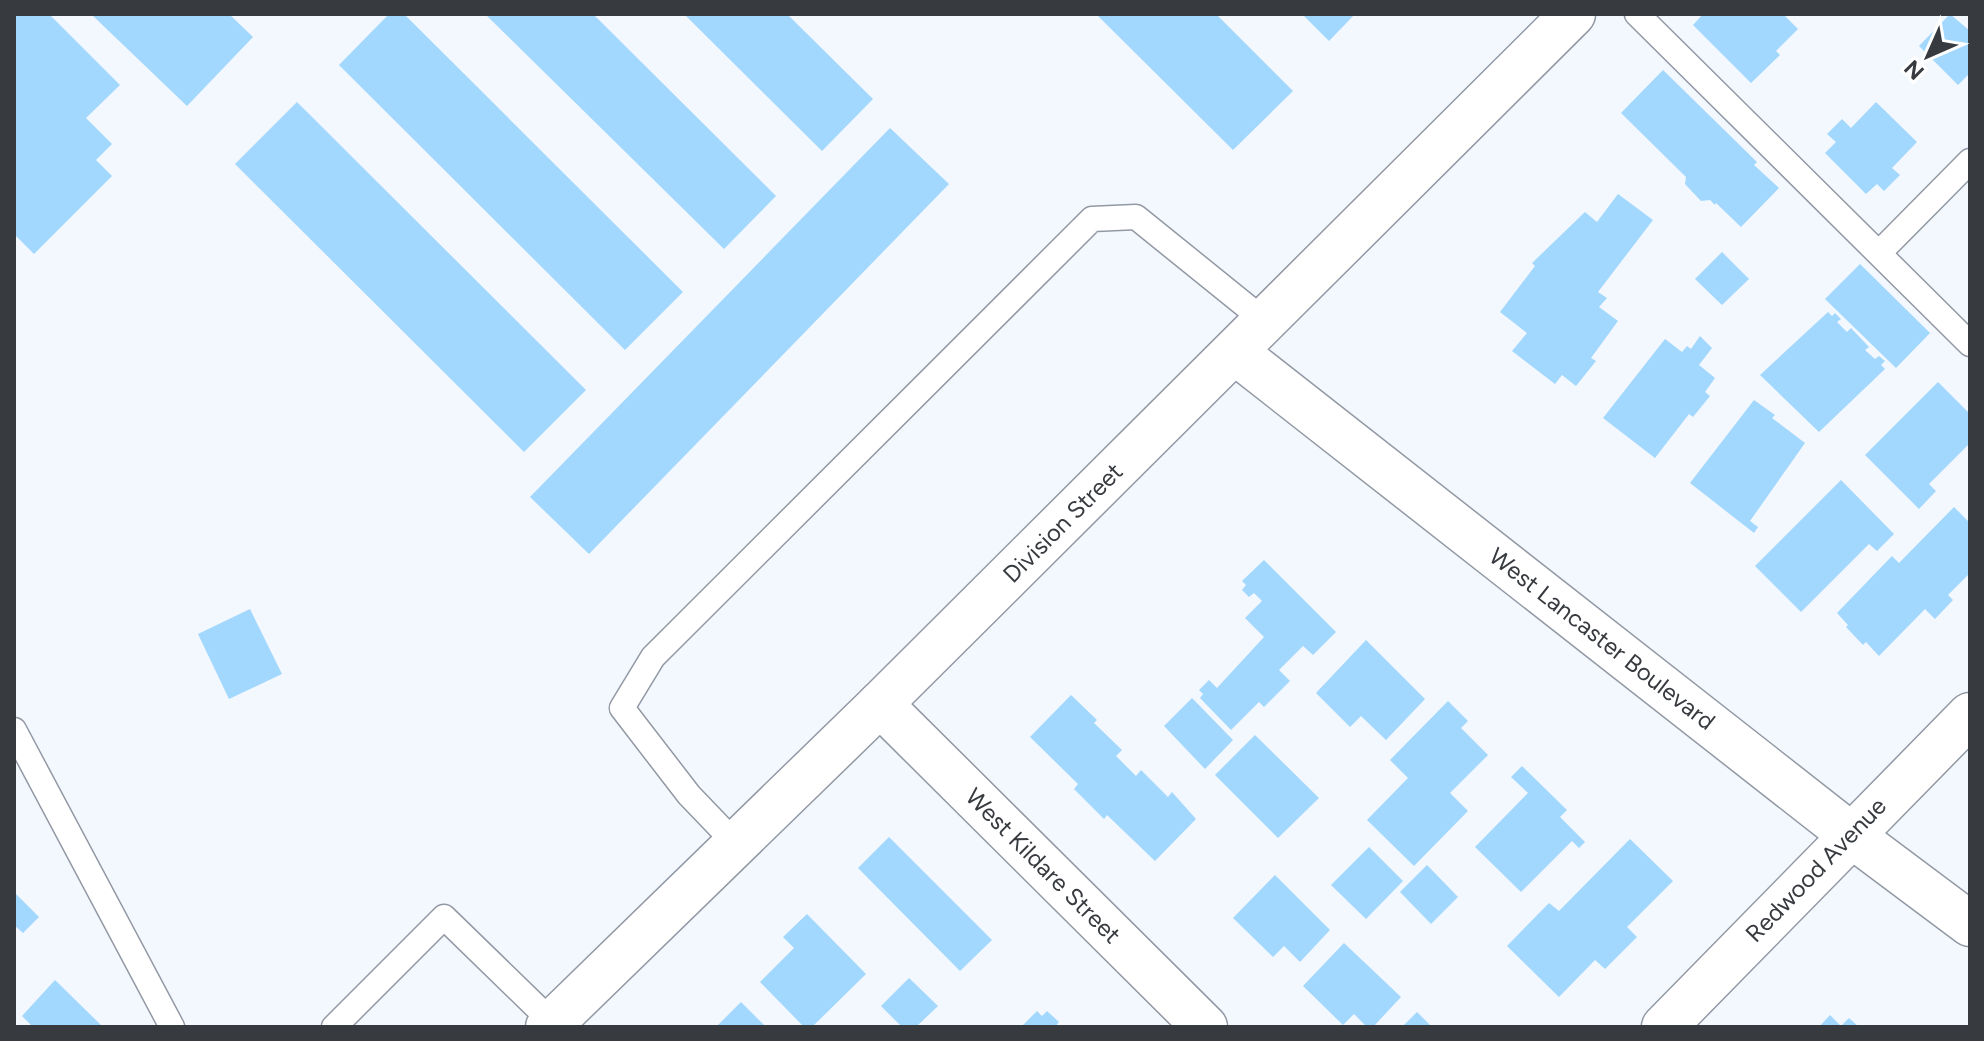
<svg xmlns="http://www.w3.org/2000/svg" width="1984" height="1041" viewBox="0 0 1984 1041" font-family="Figtree,sans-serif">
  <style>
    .building { fill: #a3d8fe }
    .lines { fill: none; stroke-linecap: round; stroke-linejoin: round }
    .service-casing { stroke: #9299a4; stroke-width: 27 }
    .minor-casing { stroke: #9299a4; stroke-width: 47 }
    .tertiary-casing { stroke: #9299a4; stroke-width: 47 }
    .secondary-casing { stroke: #9299a4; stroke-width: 47 }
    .service { stroke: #fff; stroke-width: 24 }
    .minor { stroke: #fff; stroke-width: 44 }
    .tertiary { stroke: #fff; stroke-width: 44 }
    .secondary { stroke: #fff; stroke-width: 44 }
    .labels { text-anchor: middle; stroke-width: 6; stroke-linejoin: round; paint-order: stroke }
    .street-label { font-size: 24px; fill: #373a3f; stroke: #fff }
  </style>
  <rect width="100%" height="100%" fill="#f3f7fe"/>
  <g class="building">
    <path d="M14 14H49L120 85 86 118 112 144 96 160 112 176 34 254 14 234Z"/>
    <path d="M91 14H229L253 37 187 106Z"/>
    <path d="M389 14H404L683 292 625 350 339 65Z"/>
    <path d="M485 14H593L776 196 724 249Z"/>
    <path d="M684 14H787L873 99 822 151Z"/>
    <path d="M1096 14H1216L1293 91 1233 150Z"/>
    <path d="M1302 14H1355L1329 41Z"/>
    <path d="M1703 14H1783L1798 29 1776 51 1780 55 1751 83 1693 25Z"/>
    <path d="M1950 14 1970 31V73L1958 85 1919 46Z"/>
    <path d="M1663 70 1757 162 1754 165 1779 188 1741 227 1716 203 1715 205 1710 200 1701 201 1685 184 1686 177 1621 113Z"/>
    <path d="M297 102 586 390 524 452 235 164Z"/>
    <path d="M1876 102 1917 142 1892 168 1900 175 1884 191 1877 184 1866 194 1825 153 1836 142 1827 134 1842 119 1851 128Z"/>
    <path d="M890 128 949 184 589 554 530 497Z"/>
    <path d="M1618 194 1653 220 1598 292 1607 298 1599 307 1618 321 1591 358 1596 361 1576 386 1562 375 1555 384 1512 351 1527 333 1500 312 1535 266 1532 263 1585 212 1597 222Z"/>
    <path d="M1722 252 1749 279 1722 305 1695 279Z"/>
    <path d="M1860 264 1930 333 1896 368 1825 299Z"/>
    <path d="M1828 312 1832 316 1835 313 1841 319 1837 322 1847 332 1851 328 1869 347 1865 350 1875 359 1879 356 1885 361 1881 365 1885 369 1819 432 1760 375Z"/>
    <path d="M1700 336 1712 348 1699 365 1715 378 1705 392 1710 396 1693 417 1689 414 1655 458 1603 418 1665 339 1682 352 1687 346 1691 349Z"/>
    <path d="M1938 382 1970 414V443L1929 484 1936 491 1919 509 1865 455Z"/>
    <path d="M1754 400 1775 415 1772 418 1805 443 1750 521 1758 527 1754 533 1690 483Z"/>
    <path d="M1841 480 1894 534 1877 551 1869 544 1801 612 1755 566Z"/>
    <path d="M1954 507 1970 523V573L1948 595 1953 600 1935 619 1925 609 1879 656 1866 642 1863 645 1846 627 1848 625 1837 613 1892 556 1899 563Z"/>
    <path d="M1264 560 1336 632 1313 655 1303 646 1279 670 1290 681 1264 707 1259 702 1231 730 1200 698 1203 694 1199 690 1209 680 1217 688 1264 637 1245 618 1262 601 1254 593 1249 597 1242 590 1246 585 1242 581Z"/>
    <path d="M250 609 282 674 229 699 198 634Z"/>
    <path d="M1366 640 1425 699 1386 740 1361 716 1350 727 1316 693Z"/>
    <path d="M1071 695 1097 720 1094 723 1122 750 1116 756 1136 776 1141 770 1168 797 1172 792 1196 819 1155 861 1107 815 1104 819 1074 789 1078 784 1030 737Z"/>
    <path d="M1192 698 1233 740 1205 769 1164 726Z"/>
    <path d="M1448 701 1468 721 1461 728 1488 755 1450 793 1468 811 1414 866 1367 820 1408 778 1390 760Z"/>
    <path d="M1255 735 1319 798 1278 838 1215 775Z"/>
    <path d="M1522 766 1567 810 1560 817 1585 842 1579 848 1572 841 1521 892 1475 847 1528 793 1511 777Z"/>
    <path d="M889 837 992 940 960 971 858 868Z"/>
    <path d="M1630 839 1673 881 1627 927 1637 937 1605 969 1595 960 1559 997 1507 946 1549 903 1559 911Z"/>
    <path d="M1369 847 1403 881 1366 919 1331 885Z"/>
    <path d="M1427 865 1458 897 1431 924 1400 892Z"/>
    <path d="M1275 875 1330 930 1300 962 1284 946 1273 957 1233 918Z"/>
    <path d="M14 892 39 917 23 933 14 925Z"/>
    <path d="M807 914 866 974 812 1027H804L760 982 794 948 783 937Z"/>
    <path d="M1344 943 1401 997 1373 1027H1367L1354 1014 1343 1025 1303 986Z"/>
    <path d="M909 978 938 1006 916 1027H902L881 1006Z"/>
    <path d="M55 980 103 1027H33L22 1016Z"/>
    <path d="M741 1002 766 1027H716Z"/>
    <path d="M1037 1011 1042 1016 1047 1011 1059 1022 1055 1027H1021Z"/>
    <path d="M1417 1012 1432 1027H1402Z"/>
    <path d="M1830 1015 1841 1026 1849 1018 1859 1027H1819Z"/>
  </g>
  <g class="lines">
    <g class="service-casing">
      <g id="service">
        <path d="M1637 14 1970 344"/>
        <path d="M1879 253 1970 161"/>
        <path d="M14 730 172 1027"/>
        <path d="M737 845 689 795 622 708 653 657 1092 219 1136 217 1266 322"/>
        <path d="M334 1027 444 917 552 1022"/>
      </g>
    </g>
    <g class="minor-casing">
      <g id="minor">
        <path d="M880 704 1205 1027"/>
        <path d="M1664 1027 1970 715"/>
      </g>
    </g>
    <g class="tertiary-casing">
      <path id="tertiary" d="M1235 352 1851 835 1970 924"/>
    </g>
    <g class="secondary-casing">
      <path id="secondary" d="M548 1027 880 704 1573 14"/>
    </g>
    <use href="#service" class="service"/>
    <use href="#minor" class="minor"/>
    <use href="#tertiary" class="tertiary"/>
    <use href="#secondary" class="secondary"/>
  </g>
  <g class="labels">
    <g class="street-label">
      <text transform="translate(1063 523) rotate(-45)" y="8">Division Street</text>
      <text transform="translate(1602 639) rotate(38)" y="8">West Lancaster Boulevard</text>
      <text transform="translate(1043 866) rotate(45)" y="8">West Kildare Street</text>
      <text transform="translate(1816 870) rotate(-46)" y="8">Redwood Avenue</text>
    </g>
  </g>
  <rect width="1984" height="1041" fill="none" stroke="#373a3f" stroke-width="32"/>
  <g transform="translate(1928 56) rotate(225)" stroke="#ffffff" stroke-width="6" paint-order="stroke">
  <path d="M0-6L14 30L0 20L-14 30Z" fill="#373a3f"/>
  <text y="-12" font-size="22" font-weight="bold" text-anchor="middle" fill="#373a3f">N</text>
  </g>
</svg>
